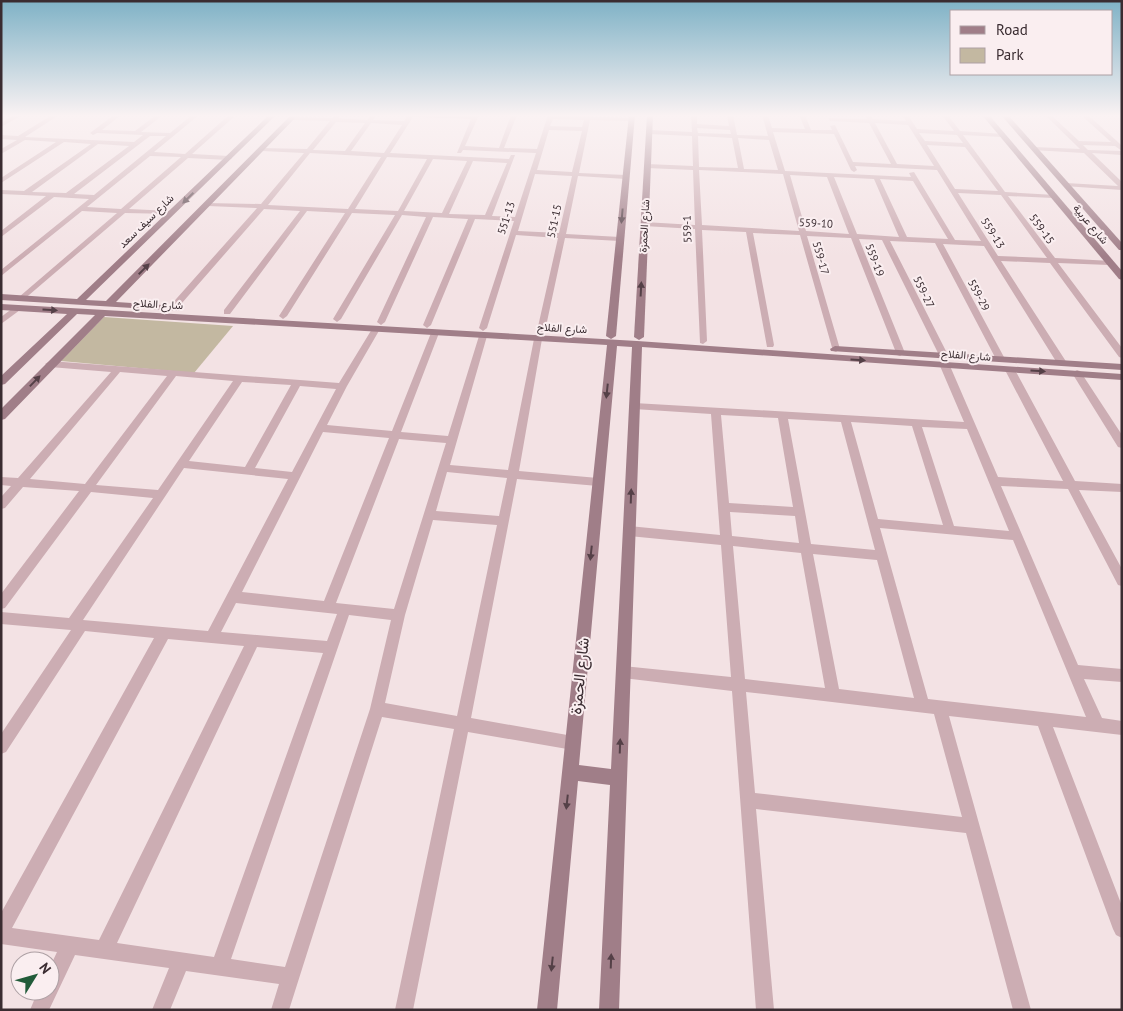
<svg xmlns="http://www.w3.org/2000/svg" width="1123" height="1011" viewBox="0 0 1123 1011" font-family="'PT Sans',Vazirmatn,sans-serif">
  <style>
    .green { fill: #c3b8a1 }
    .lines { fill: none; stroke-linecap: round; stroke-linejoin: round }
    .street { fill: #ccadb3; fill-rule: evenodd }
    .secondary { fill: #a07e88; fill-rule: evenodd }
    .oneway { fill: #544047 }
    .labels { text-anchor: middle; stroke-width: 4; stroke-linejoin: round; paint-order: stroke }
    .far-street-label { font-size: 11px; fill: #3a2c31; stroke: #faeef0 }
    .near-street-label { font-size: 16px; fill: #3a2c31; stroke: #faeef0 }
  </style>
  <rect width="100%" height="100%" fill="#f3e2e4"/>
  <path class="green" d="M104 317 233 326 194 373 61 361Z"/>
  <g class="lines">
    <g class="street">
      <path d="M14 115H22L1 127V123Z"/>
      <path d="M52 115H59L25 137 134 142 143 135 97 133 93 135 90 133 114 115H121L102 130 135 131 156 115H163L141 132 170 133 192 115H199L154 152 185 154 229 115H236L192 154 229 156 232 158 229 160 188 158 129 209 171 211 173 212V214L125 213 22 301H19V297L117 213 82 211 1 276V270L89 199 54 197 1 237V231L46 196 1 194V190L24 191 91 144 64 142 1 183V178L56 142 25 140 1 154V149L17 140 1 139V135L18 136ZM150 136H166L94 195 74 194ZM98 144 129 146 66 193 32 192ZM150 156 181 157 121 209 87 207Z"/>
      <path d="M335 115H341L338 118 367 120 372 115 375 117 373 120 404 121 408 115H479L465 146 499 148 511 115H517L504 148 537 149 548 115 633 118 631 121 590 120 579 173 626 175 629 177 626 179 578 176 566 234 620 237 624 239 620 241 565 238 545 331 541 334 537 331 558 238 516 235 487 328 483 331 479 328 514 221 475 219 431 325 427 328 423 325 468 219 433 217 385 322 381 325 377 322 426 217 402 215 341 319 337 322 333 319 395 215 352 213 287 316 283 319 279 316 345 213 307 211 230 314H224V310L300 211 264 209 175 311H169V307L257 208 208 206 206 205V203L261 204 304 153 262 151 259 149 260 148 307 149 330 121 292 120 290 117 332 118ZM413 117 471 119 457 153H461L463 150 536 153 515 217 492 216 515 155H511L509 159 390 153ZM553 119 584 120 582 127 550 126ZM336 122 365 123 345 151 313 150ZM371 123 402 125 384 153 351 151ZM549 130 582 131 572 172 537 170ZM310 153 381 157 348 209 268 205ZM387 157 427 159 398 211 355 209ZM433 159 467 161 442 213 404 211ZM473 161 507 163 485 215 449 214ZM535 174 572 176 559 233 518 231Z"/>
      <path d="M691 115H697V124L729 126 727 115H733L737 135 768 136 762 115H768L772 128 805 129 799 115H805L811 130H832L830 126 835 125 853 162 891 164 869 123 830 121 828 118 867 119 866 117 869 115 873 119 906 121 902 115H908L917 129 954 131 942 115H948L960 131 1004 134 1002 137 963 135 1005 192 1055 195 1056 196 1053 198 1008 196 1055 258 1112 261V265H1109L1058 263 1122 348V358L1119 357 1050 263 1001 261 1067 363 1062 366 1057 363 984 246 943 244 1005 359 1000 362 997 361 935 243 890 241 948 355 946 357H940L882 240 859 239 905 353 900 356 897 355 851 238 807 236 840 349 836 352 833 351 800 235 753 233 774 345 773 347H767L746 232 702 230 707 341 703 344 700 343 695 229 644 226 640 224 644 222 695 225 693 170 647 168 644 166 647 164 693 166 692 136 649 134 646 132 649 130 692 132ZM875 123 908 125 934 166 897 164ZM697 128 730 130 731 134 698 133ZM773 132 834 134 851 170 854 172 857 170 855 166 937 170 981 241 955 240 914 172 909 173 911 177 785 171ZM919 133 957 135 963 143 925 141ZM698 136 732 138 738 168 699 167ZM738 138 769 140 778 170 744 169ZM927 145 965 147 998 191 955 189ZM699 170 783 174 799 231 702 225ZM790 175 827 177 849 234 806 231ZM834 177 874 179 899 237 857 234ZM880 179 913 181 948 239 907 237ZM958 193 1001 195 1047 258 998 256Z"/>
      <path d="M1045 115H1051L1079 141 1111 142 1081 115H1088L1119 143 1122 146V151L1115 146 1083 145 1088 150 1122 151V155L1092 153 1122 182V190L1064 186V184L1066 183 1118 186 1084 153 1032 150 1031 149 1034 147 1080 149Z"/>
      <path d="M1116 115H1122V117L1117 116Z"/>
      <path d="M17 305 20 306V310L1 324V317Z"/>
      <path d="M376 326 380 329 347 386 327 425 392 431 431 333 435 330 439 333 401 432 448 436 479 336 483 333 487 336 450 465 508 470 534 339 538 336 542 339 519 471 598 478 603 482 598 486 517 479 471 718 573 736 578 738 580 743 578 748 573 750 468 732 413 1010H395L454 729 382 717 289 1010H271L279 984 186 971 170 1010H152L169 968 75 955 49 1010H30L38 991H50V967L57 952 1 944V913L154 638 85 631 6 752 1 754V734L71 630 1 624V612L69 618 153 498 91 492 5 608 1 609V594L79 491 23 487 5 508 1 509V497L11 486 1 485V477L18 478 111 372 50 367 45 364 50 361 339 383 372 329ZM120 372 167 376 85 484 30 479ZM176 376 233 381 158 490 96 485ZM242 382 291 385 245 467 189 461ZM300 386 336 389 292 472 255 468ZM323 432 389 438 324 601 242 592ZM399 439 446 443 394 609 336 603ZM184 468 288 479 208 631 83 620ZM447 472 507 478 499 516 436 511ZM433 520 497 525 457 716 385 703 405 615ZM236 603 337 614 327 641 221 632ZM349 615 391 620 370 709 285 967 231 959ZM168 639 244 646 99 940 12 928ZM257 647 323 653 214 957 117 943Z"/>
      <path d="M945 363 950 366 998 477 1063 481 1005 370 1010 367 1015 370 1075 481 1122 484V492L1079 490 1122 569V586L1118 585 1068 489 1001 486 1078 665 1122 669V682L1084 679 1102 718 1122 721V735L1053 727 1122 906V938L1116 935 1113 929 1038 726 949 716 1031 1010H1013L966 833 756 809 774 1010H756L732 691 623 678 618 677 616 672 618 667 623 666 731 677 721 545 629 536 625 534 623 531 625 528 629 526 720 535 711 414 634 409 629 406 634 403 964 422 940 366ZM721 415 778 418 793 507 729 503ZM788 419 841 422 875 550 811 544ZM851 422 912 426 943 525 878 519ZM922 427 967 429 1009 531 954 526ZM730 512 795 516 799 543 732 536ZM880 528 1013 540 1086 717 928 699ZM733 546 801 553 825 688 745 679ZM813 554 877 560 914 698 839 689ZM746 692 934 714 962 817 755 793Z"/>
      <path d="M1077 370 1080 371 1122 435V448L1118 447 1072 373Z"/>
    </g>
    <g class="secondary">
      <path d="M269 115H276L86 300 106 301 291 115H298L116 302 179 306 182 307V311L1 300V294L77 299Z"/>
      <path d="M629 115H635L616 336 611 339 606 336Z"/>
      <path d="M647 115H653L644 337 639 340 634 337Z"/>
      <path d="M982 115H989L1122 271V280L1119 279Z"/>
      <path d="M1001 115H1008L1122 243V250H1119Z"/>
      <path d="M1 304 637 341 1122 374V380L642 347 619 1010H599L610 785 578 781 557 1010H537L607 345 105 316 5 419 1 420V409L95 315 77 314 5 384 1 385V376L67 314 1 310ZM617 346 632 347 611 769 579 765Z"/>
      <path d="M835 346 1122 364V370L831 351 830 349Z"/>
    </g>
  </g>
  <defs><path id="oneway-solid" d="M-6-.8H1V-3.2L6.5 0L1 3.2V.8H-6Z" transform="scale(1.25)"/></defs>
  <g class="oneway">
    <use href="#oneway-solid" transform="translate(188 198) rotate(136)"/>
    <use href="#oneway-solid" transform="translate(622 216) rotate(95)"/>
    <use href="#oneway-solid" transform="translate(144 269) rotate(-45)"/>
    <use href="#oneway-solid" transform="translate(641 289) rotate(-87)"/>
    <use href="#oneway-solid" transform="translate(50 310) rotate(4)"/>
    <use href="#oneway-solid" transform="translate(858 360) rotate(4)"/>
    <use href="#oneway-solid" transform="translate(1038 371) rotate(3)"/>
    <use href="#oneway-solid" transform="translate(35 381) rotate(-46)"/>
    <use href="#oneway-solid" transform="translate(607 391) rotate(96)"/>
    <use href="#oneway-solid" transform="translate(631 496) rotate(-88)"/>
    <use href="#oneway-solid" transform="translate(591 553) rotate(96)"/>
    <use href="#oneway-solid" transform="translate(620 746) rotate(-88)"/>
    <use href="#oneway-solid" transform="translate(567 802) rotate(96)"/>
    <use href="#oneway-solid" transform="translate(611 961) rotate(-88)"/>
    <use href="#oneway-solid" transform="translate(552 964) rotate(96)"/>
  </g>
  <linearGradient id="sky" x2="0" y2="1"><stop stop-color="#7fb2c6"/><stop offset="0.45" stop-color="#faf2f3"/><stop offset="1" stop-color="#faf2f3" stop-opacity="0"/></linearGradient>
  <rect width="1123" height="257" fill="url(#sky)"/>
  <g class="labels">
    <g class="far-street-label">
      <text transform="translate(506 218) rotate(-72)" y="4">551-13</text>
      <text transform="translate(146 221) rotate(-44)" y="4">شارع سيف سعد</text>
      <text transform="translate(554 221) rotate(-78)" y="4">551-15</text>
      <text transform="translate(816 223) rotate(3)" y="4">559-10</text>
      <text transform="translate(1091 224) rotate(50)" y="4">شارع عربية</text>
      <text transform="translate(644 226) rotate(-87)" y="4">شارع الحمزة</text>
      <text transform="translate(687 229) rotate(-92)" y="4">559-1</text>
      <text transform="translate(1042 229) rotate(54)" y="4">559-15</text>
      <text transform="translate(993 233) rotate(58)" y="4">559-13</text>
      <text transform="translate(821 258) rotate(74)" y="4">559-17</text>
      <text transform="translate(875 260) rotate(69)" y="4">559-19</text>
      <text transform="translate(924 292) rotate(64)" y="4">559-27</text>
      <text transform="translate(979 295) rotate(62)" y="4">559-29</text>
      <text transform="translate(158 304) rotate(3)" y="4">شارع الفلاح</text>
      <text transform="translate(562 328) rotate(3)" y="4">شارع الفلاح</text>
      <text transform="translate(966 355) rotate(4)" y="4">شارع الفلاح</text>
    </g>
    <g class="near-street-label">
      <text transform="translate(579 676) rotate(-84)" y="6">شارع الحمزة</text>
    </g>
  </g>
  <rect width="1123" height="1011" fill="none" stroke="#3a2c31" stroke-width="5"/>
  <rect x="950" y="10" width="162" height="65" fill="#faeef0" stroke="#ada0a4"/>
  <rect x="960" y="26" width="25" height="8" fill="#a07e88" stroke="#ada0a4"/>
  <text x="996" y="35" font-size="15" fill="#3a2c31">Road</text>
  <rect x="960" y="48" width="25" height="15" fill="#c3b8a1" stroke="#ada0a4"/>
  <text x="996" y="60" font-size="15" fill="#3a2c31">Park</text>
  <g transform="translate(35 976) rotate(53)"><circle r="24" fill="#faeef0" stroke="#ada0a4"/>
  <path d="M0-4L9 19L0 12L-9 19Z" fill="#215b39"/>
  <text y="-8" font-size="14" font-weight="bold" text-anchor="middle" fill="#3a2c31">N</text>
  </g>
</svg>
